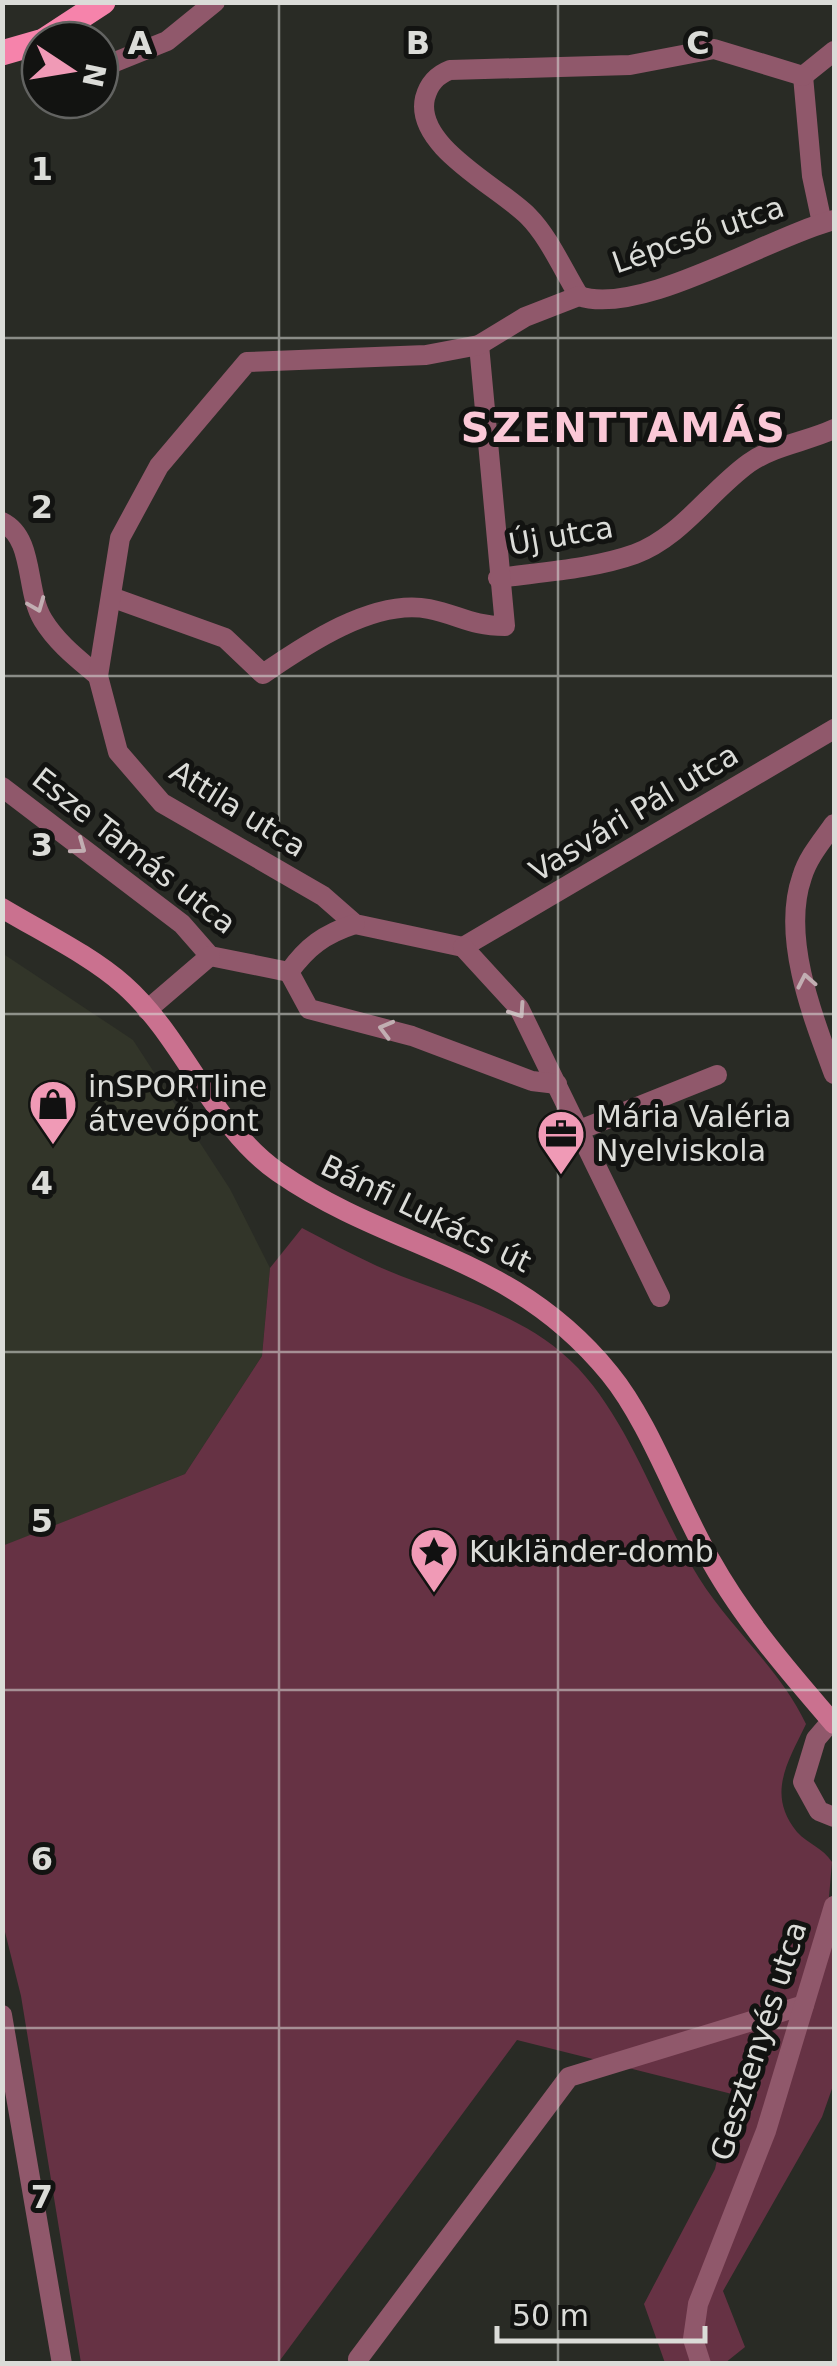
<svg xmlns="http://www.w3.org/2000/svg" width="837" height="2366" viewBox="0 0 837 2366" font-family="'DejaVu Sans',sans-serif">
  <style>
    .built { fill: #323529 }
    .green { fill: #663244 }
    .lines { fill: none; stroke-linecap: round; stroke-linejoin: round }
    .minor { stroke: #90586b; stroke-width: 20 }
    .secondary { stroke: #ca718f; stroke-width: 20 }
    .primary { stroke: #f683ab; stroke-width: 25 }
    .oneway { stroke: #c1aeb2 }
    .grid { fill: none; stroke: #dbdcd8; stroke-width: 2.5; stroke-opacity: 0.55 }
    .labels { text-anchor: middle; stroke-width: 10; stroke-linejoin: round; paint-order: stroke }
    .street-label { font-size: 30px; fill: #dbdcd8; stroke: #121311 }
    .poi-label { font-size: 30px; fill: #dbdcd8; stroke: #121311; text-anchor: start }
    .district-label { font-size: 40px; font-weight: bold; letter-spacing: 2.5px; fill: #fbc8d7; stroke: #121311 }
    .grid-label { font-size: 32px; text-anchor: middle; font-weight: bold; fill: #dbdcd8; stroke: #121311; stroke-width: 10; stroke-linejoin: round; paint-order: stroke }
  </style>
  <rect width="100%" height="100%" fill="#292b25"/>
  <path class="built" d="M2 953 133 1040 230 1189 270 1268 262 1356 185 1474 3 1546Z"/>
  <path class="green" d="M302 1228C327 1241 351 1254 377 1266 445 1296 524 1311 578 1368 632 1426 657 1511 699 1578 731 1629 780 1669 806 1724 788 1762 766 1794 797 1832 808 1844 823 1848 832 1862L829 1897 834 1896V2083L822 2117 723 2291 745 2347 725 2363H665L644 2304 715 2169 732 2094 517 2040 278 2363H81L21 1996 3 1924 2 1546 185 1474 262 1356 270 1268Z"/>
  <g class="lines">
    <g class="minor">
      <path d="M100 68 167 41 215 2"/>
      <path d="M803 76 812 176 822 223"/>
      <path d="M803 76 834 51"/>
      <path d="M579 296C563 270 549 237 528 216 498 186 414 146 425 98 429 83 437 75 450 70L630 65 714 49 803 76"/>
      <path d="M2 522C35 538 25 591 43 620 57 643 78 659 98 676"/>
      <path d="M498 578C542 572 593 569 635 554 681 537 710 491 749 463 775 445 806 442 834 429"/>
      <path d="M111 597 225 638 263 674C305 645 374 598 429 609 459 615 471 626 505 626L479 345"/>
      <path d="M2 787 182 924 210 956 289 972"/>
      <path d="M834 824C822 841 808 857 802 877 781 937 813 1018 834 1074"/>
      <path d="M463 947 355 924 323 896 162 803 118 752 98 676 120 538 159 466 247 362 426 355 479 345 525 317 579 296C641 317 770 236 834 220"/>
      <path d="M463 947 834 729"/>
      <path d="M463 947 519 1008 660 1297"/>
      <path d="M289 972 309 1009 412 1036 532 1081 557 1084"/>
      <path d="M289 972C307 947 324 934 355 924"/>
      <path d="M147 1010 210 956"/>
      <path d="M582 1129 717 1075"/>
      <path d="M834 1718 816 1739 803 1782 819 1811 834 1817"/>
      <path d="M2 2015 62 2364"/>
      <path d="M358 2359 569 2077 804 2005"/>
      <path d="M701 2364 693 2339 698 2304 766 2131 834 1906"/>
    </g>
    <path class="secondary" d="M2 908C42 932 90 955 124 985 184 1038 212 1126 278 1172 395 1253 512 1253 610 1374 650 1423 678 1505 711 1561 744 1620 790 1673 834 1724"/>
    <g class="primary">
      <path d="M45 40 103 2"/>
      <path d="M2 53 40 42"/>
    </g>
  </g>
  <defs><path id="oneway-chevron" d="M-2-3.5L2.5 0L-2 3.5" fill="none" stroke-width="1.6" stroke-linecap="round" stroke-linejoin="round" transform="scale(2.5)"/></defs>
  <g class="oneway">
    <use href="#oneway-chevron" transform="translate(37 605) rotate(68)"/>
    <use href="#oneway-chevron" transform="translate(79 847) rotate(36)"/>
    <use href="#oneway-chevron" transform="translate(806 981) rotate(-101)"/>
    <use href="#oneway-chevron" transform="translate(518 1011) rotate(56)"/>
    <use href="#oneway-chevron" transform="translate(386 1029) rotate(-165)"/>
  </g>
  <path class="grid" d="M279 2V2364M558 2V2364M2 338H834M2 676H834M2 1014H834M2 1352H834M2 1690H834M2 2028H834"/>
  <defs>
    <g id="shop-pin" transform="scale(2.5)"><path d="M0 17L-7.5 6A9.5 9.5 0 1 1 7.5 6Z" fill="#f09ab6" stroke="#121311"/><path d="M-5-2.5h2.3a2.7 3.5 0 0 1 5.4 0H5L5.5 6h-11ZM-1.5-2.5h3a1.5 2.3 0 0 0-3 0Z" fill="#111"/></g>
    <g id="office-pin" transform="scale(2.5)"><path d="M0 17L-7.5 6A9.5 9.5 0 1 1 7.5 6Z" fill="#f09ab6" stroke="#121311"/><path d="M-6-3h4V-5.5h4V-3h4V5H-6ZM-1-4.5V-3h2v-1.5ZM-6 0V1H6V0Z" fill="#111"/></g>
    <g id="sight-pin" transform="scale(2.5)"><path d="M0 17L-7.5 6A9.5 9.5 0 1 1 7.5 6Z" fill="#f09ab6" stroke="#121311"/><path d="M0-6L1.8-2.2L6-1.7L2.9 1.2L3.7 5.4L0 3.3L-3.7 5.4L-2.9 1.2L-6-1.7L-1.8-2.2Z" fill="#111"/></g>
  </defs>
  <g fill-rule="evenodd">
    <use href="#shop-pin" x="53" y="1104"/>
    <use href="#office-pin" x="561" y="1134"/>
    <use href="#sight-pin" x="434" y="1552"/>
  </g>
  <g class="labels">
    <g class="street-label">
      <text transform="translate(698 235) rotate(-19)" y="10">Lépcső utca</text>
      <text transform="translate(561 536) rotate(-10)" y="10">Új utca</text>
      <text transform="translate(238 809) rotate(32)" y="10">Attila utca</text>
      <text transform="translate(634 813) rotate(-31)" y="10">Vasvári Pál utca</text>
      <text transform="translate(134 851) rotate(38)" y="10">Esze Tamás utca</text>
      <text transform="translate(426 1214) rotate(26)" y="10">Bánfi Lukács út</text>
      <text transform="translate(759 2041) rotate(-72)" y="10">Gesztenyés utca</text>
    </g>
    <g class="poi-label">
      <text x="88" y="1097">inSPORTline<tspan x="88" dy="34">átvevőpont</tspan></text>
      <text x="596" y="1127">Mária Valéria<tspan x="596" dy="34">Nyelviskola</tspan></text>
      <text x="469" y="1562">Kukländer-domb</text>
    </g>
    <g class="district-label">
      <text x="624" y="442">SZENTTAMÁS</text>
    </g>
  </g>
  <g class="grid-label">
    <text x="140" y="54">A</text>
    <text x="418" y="54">B</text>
    <text x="698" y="54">C</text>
    <text x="42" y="180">1</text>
    <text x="42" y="518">2</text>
    <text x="42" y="856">3</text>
    <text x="42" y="1194">4</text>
    <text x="42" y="1532">5</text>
    <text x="42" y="1870">6</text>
    <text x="42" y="2208">7</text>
  </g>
  <rect width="837" height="2366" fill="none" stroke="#dbdcd8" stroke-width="10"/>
  <g transform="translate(70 70) rotate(102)"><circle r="48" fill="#121311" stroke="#626361" stroke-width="2.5"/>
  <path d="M0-8L18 38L0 25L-18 38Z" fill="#f09ab6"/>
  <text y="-15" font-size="28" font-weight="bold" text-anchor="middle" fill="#dbdcd8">N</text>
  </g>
  <path d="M497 2326v15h208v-15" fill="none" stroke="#dbdcd8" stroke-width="5"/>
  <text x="512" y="2326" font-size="30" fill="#dbdcd8" stroke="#121311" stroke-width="8" paint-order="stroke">50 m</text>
</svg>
